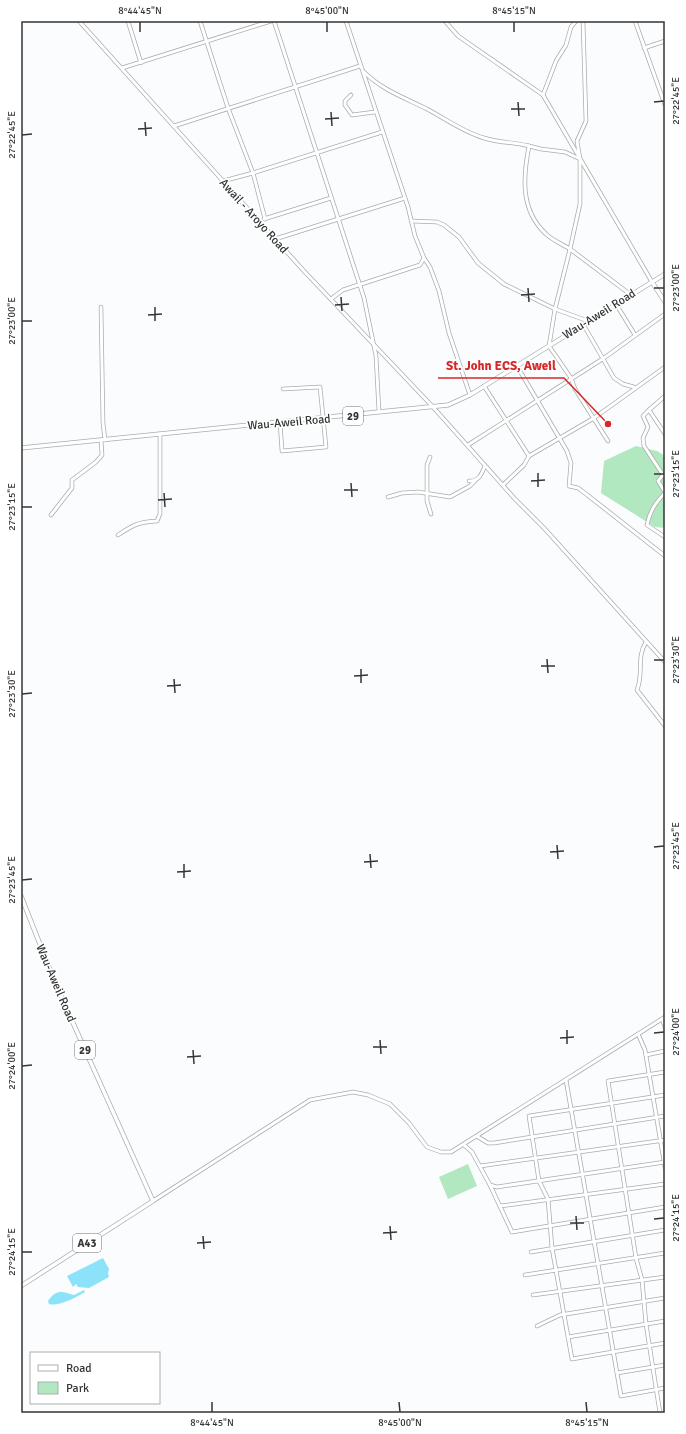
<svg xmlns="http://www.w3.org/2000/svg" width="686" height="1434" viewBox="0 0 686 1434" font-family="Signika,sans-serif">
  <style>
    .green { fill: #b1e8c0 }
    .water { fill: #8ce3f9 }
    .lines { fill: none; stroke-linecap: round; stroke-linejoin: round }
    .minor-casing { stroke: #aaacad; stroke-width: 4.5 }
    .major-casing { stroke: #aaacad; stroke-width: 5 }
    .minor { stroke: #fff; stroke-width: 3 }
    .major { stroke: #fff; stroke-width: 3.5 }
    .ticks { fill: none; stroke: #343536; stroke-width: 1.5 }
    .labels { text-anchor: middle; stroke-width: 3.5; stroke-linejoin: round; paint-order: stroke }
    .shield { fill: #fff; stroke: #717272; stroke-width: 1 }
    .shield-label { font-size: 11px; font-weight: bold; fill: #343536 }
    .street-label { font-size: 12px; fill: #343536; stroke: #fff }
    .leader { fill: none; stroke: #d62828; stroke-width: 1.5 }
    .callout-dot { fill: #d62828; stroke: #fff; stroke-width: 1.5 }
    .callout-label { font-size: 13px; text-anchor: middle; font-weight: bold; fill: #d62828; stroke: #fff; stroke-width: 3.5; stroke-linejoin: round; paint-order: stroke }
    .neatline { fill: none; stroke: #343536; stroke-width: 1.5 }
    .ticks-label { font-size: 10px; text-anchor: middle; fill: #343536 }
  </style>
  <rect width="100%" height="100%" fill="#fafcfd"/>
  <g class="green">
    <path d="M636 446 657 451 665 456V528L655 527 601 493 604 461Z"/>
    <path d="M468 1164 477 1186 448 1199 439 1177Z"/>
  </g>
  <g class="water">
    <path d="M103 1258 109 1269 108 1273 109 1277 89 1288 78 1287 76 1284 73 1287 67 1276Z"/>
    <path d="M84 1290 85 1292C77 1297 58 1307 49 1304L48 1301C56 1289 62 1291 74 1295Z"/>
  </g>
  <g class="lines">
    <g class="minor-casing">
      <g id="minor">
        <path d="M79 21 303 270 433 407 515 499 544 528 665 662"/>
        <path d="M128 21 141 63"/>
        <path d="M200 21 228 108 253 173 265 219"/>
        <path d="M274 21 364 298 376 356 379 412"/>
        <path d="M346 21 408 207 415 236 424 258 430 267 439 291 449 333 470 395"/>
        <path d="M445 21 458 36 543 95"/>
        <path d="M576 21 571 27 566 45 556 61 543 95 652 282"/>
        <path d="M583 21 586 121 577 141 580 159V204L570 249 631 295"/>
        <path d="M635 21 665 105"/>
        <path d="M644 48 665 41"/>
        <path d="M122 68 271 21"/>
        <path d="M364 72C382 90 405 98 427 109 446 119 463 132 484 138 499 143 514 142 529 146"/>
        <path d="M351 95 345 101V105L352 115 375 112"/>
        <path d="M174 126 360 66"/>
        <path d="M580 159 565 152 541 149 529 146C523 177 520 210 546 234 552 240 562 244 570 249L555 309 588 321"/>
        <path d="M223 181 253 173 382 132"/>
        <path d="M264 219 331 198"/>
        <path d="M411 221 437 222 444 225 459 237 478 263 504 284 555 309 549 346 571 378 575 389 608 441"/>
        <path d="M275 239 405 198"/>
        <path d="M331 299 343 290 420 265 424 258"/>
        <path d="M616 304 635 335"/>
        <path d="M101 307 103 423 105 440"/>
        <path d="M583 324 614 378 623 384 634 387"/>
        <path d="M517 366 567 451 571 463 569 486 578 488 586 494 665 556"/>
        <path d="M484 386 529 456"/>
        <path d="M665 396 649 410 665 434"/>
        <path d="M649 410 643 416 648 427 643 438 644 446 663 475 658 481 665 492"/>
        <path d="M280 422 282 451 326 447 320 387 283 389"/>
        <path d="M468 445 604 358 665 314"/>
        <path d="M430 457 427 465V501L431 514"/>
        <path d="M469 481C479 482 482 473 485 466"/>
        <path d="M503 485 524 465 529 456 594 418 665 367"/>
        <path d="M665 493C655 503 650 511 647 525L665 537"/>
        <path d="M388 497 402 493 418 492 450 497 470 486 475 481"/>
        <path d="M51 515 72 488V480L96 462 102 455 101 440"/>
        <path d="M118 535C133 525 138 522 157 521L160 514V434"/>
        <path d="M646 642C636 658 644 673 637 690L665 726"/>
        <path d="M662 1019 665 1027"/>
        <path d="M638 1034 645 1050 665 1167"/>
        <path d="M646 1055 665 1051"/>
        <path d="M566 1080 621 1396 665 1388"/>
        <path d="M665 1095 529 1116 539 1181 548 1199 552 1248 572 1359 665 1343"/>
        <path d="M478 1137 488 1143H494L665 1116"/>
        <path d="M464 1145 472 1152 490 1185 497 1187 665 1162"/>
        <path d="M480 1166 665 1140"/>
        <path d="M490 1185 512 1232 665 1207"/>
        <path d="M153 1201 310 1100 353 1092 368 1095 390 1104 409 1123 427 1147 441 1152H451L665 1017"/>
        <path d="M500 1206 665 1184"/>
        <path d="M531 1252 665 1230"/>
        <path d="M525 1275 665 1253"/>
        <path d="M533 1295 665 1277"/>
        <path d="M537 1326 560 1315 665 1298"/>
        <path d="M568 1337 665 1321"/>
        <path d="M617 1373 665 1365"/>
        <path d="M660 1413 646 1324 642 1280 636 1258 608 1081 665 1072"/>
      </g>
    </g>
    <g class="major-casing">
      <g id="major">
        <path d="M652 282 665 302"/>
        <path d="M21 448 448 405 470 395 665 274"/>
        <path d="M21 896 56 985 153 1201 21 1286"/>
      </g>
    </g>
    <use href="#minor" class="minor"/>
    <use href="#major" class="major"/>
  </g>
  <path class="ticks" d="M140 22V32M327 22V32M514 22V32M518 102 519 116M654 102 664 101M511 109H525M331 112 332 126M325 119 339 118M145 122 146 136M138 129 152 128M22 135 32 134M528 288 529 302M654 288H664M521 295 535 294M341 297 342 311M335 305 349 304M155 307V321M148 315 162 314M22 321H32M538 473V487M654 474H664M531 481 545 480M351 483 352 497M344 490H358M164 493 165 507M158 500 172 499M22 507H32M547 659 548 673M654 660H664M541 666H555M361 669V683M354 676 368 675M174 679 175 693M167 686 181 685M22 694 32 693M557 845 558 859M654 847 664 846M550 852 564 851M370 854 371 868M364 862 378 861M184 864V878M177 872 191 871M22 880 32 879M567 1030V1044M654 1033 664 1032M560 1038 574 1037M380 1040 381 1054M373 1047H387M193 1050 194 1064M187 1057 201 1056M22 1066 32 1065M576 1216 577 1230M654 1219 664 1218M570 1223H584M390 1226 391 1240M383 1233 397 1232M203 1236 204 1249M197 1243 211 1242M22 1252H32M212 1402V1412M399 1402 400 1412M586 1402 587 1412"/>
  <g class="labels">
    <g class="shield">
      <rect x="343" y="407" width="20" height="18" rx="3"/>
      <rect x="75" y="1041" width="20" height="18" rx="3"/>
      <rect x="73" y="1234" width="28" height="18" rx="3"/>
    </g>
    <g class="shield-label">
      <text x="353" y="420">29</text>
      <text x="85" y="1054">29</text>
      <text x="87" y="1247">A43</text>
    </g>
    <g class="street-label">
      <text transform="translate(254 216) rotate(48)" y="4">Awail - Aroyo Road</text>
      <text transform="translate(599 314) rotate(-32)" y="4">Wau-Aweil Road</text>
      <text transform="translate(289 422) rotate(-5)" y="4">Wau-Aweil Road</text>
      <text transform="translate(56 983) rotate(67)" y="4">Wau-Aweil Road</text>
    </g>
  </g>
  <path class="leader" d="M608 424L564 378H438"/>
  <circle class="callout-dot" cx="608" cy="424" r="4"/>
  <g class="callout-label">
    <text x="501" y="370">St. John ECS, Aweil</text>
  </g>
  <rect width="686" height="1434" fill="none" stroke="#ffffff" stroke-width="44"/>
  <rect x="30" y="1352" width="130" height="52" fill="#ffffff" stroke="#aeaeaf"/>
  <rect x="38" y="1365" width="20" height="6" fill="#ffffff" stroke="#aeaeaf"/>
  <text x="66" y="1372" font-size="12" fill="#343536">Road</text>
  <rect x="38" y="1382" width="20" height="12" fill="#b1e8c0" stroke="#aeaeaf"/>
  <text x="66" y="1392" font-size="12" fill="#343536">Park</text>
  <rect x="22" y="22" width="642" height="1390" class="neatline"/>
  <g class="ticks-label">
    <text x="140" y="14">8°44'45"N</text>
    <text x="327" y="14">8°45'00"N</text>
    <text x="514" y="14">8°45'15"N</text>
    <text transform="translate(675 101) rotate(-90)" y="4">27°22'45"E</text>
    <text transform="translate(11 135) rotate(-90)" y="4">27°22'45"E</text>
    <text transform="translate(675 288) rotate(-90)" y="4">27°23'00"E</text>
    <text transform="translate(11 321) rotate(-90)" y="4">27°23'00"E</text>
    <text transform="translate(675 474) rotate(-90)" y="4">27°23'15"E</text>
    <text transform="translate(11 507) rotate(-90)" y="4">27°23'15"E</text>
    <text transform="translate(675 660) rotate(-90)" y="4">27°23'30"E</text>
    <text transform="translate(11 694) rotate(-90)" y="4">27°23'30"E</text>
    <text transform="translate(675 846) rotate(-90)" y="4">27°23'45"E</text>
    <text transform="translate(11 880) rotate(-90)" y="4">27°23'45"E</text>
    <text transform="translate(675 1032) rotate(-90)" y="4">27°24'00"E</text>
    <text transform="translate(11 1066) rotate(-90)" y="4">27°24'00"E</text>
    <text transform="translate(675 1218) rotate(-90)" y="4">27°24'15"E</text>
    <text transform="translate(11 1252) rotate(-90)" y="4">27°24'15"E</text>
    <text x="212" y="1426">8°44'45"N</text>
    <text x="400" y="1426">8°45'00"N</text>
    <text x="587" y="1426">8°45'15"N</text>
  </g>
</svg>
